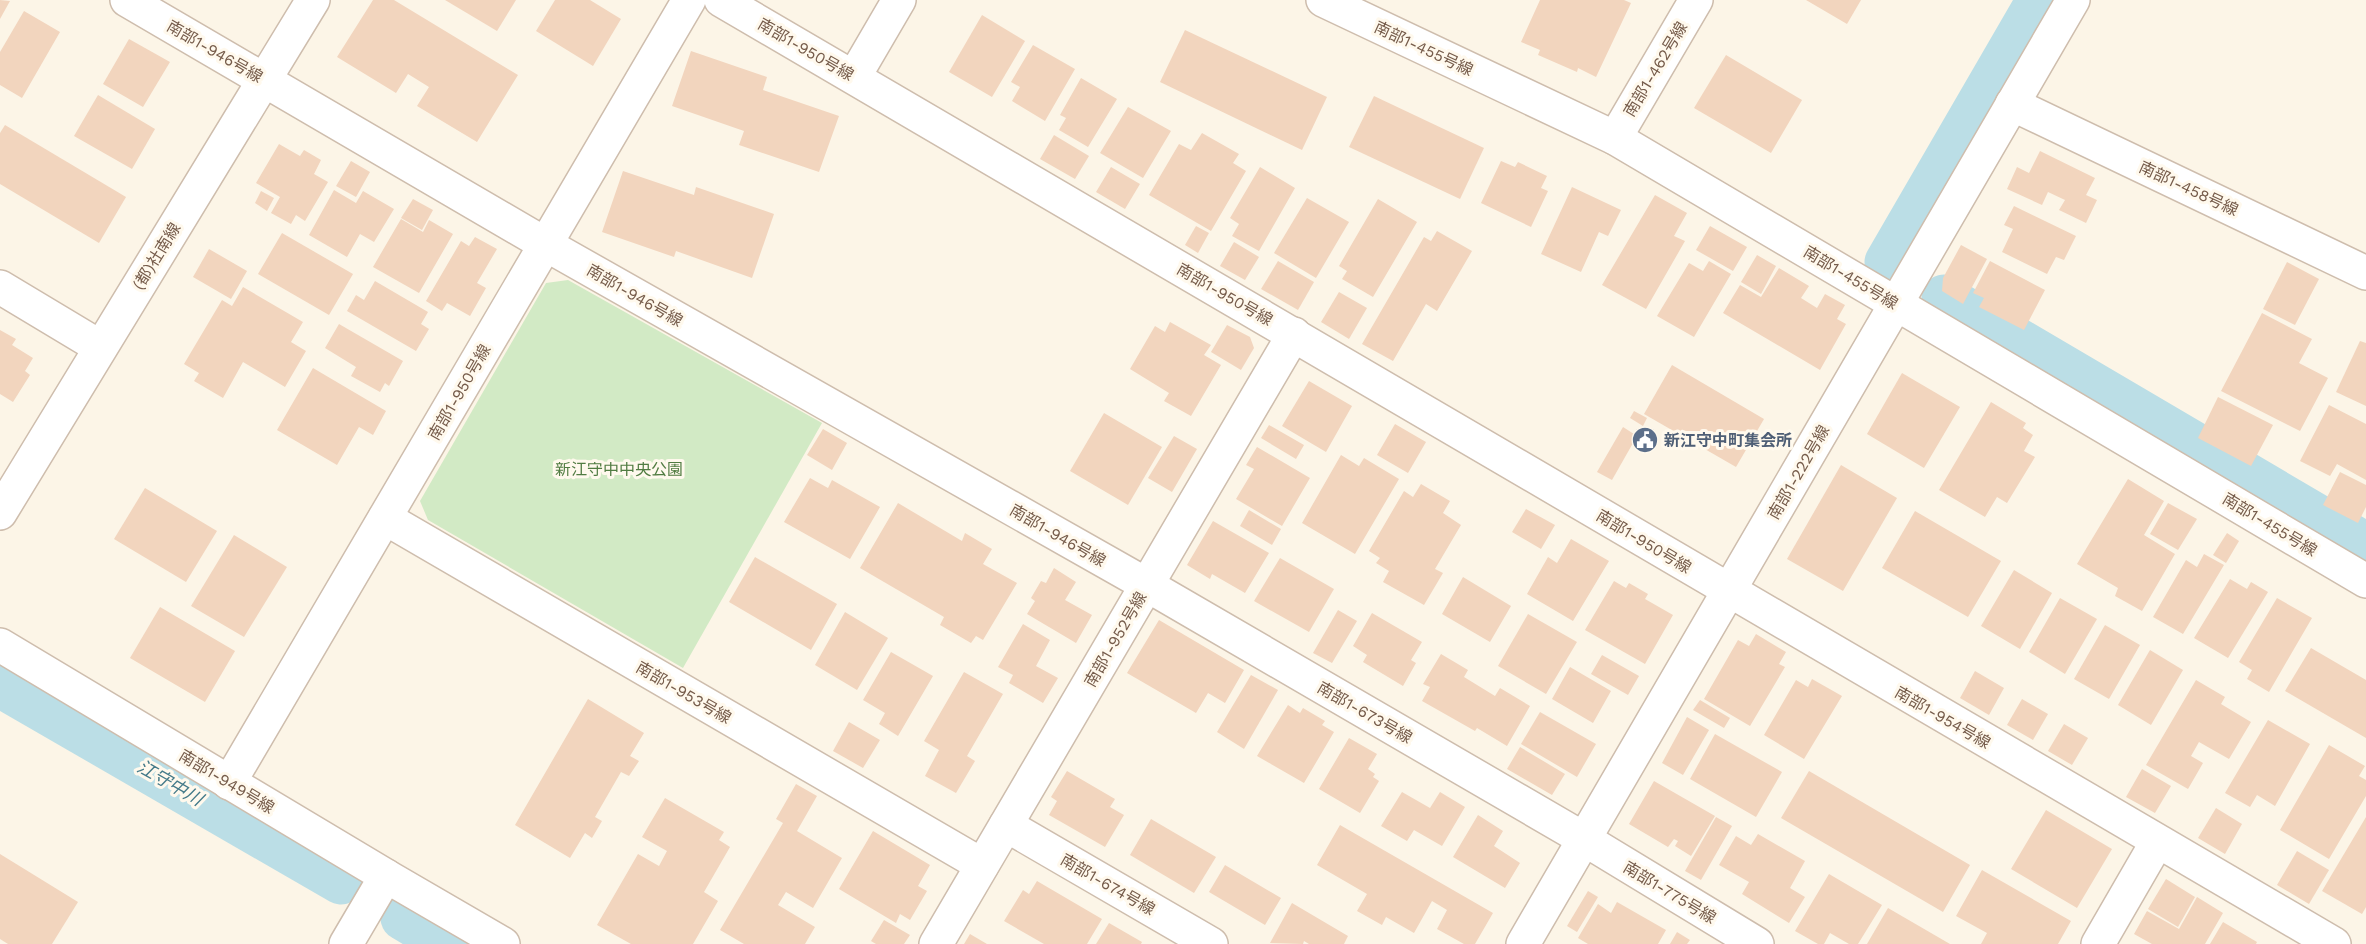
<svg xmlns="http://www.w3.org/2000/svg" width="2366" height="944" viewBox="0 0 2366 944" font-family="'Work Sans','Noto Sans JP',sans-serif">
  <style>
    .green { fill: #d2eac5 }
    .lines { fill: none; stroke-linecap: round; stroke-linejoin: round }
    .canal { stroke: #bbdee6; stroke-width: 45 }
    .building { fill: #f2d5be }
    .minor-casing { stroke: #cebdad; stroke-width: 36 }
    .tertiary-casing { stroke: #cebdad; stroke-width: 36 }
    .minor { stroke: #fff; stroke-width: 33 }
    .tertiary { stroke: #fff; stroke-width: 33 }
    .labels { text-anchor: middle; stroke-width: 6; stroke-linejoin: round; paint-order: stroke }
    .street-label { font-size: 16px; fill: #765c4b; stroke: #fff9ed }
    .service-label { font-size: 16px; font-weight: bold; fill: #4e5e75; stroke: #fff9ed; text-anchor: start }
    .park-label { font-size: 16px; fill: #517c42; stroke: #fff9ed }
    .water-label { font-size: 18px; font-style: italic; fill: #447a89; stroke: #fff9ed }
  </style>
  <rect width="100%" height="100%" fill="#fcf5e7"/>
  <path class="green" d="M568 280 822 423 683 668 428 520 420 501 546 283Z"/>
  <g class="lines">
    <g class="canal">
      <path d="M1887 262 2039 0"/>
      <path d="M1944 297 2366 545"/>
      <path d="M0 685 341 882"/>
      <path d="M403 918 447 944"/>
    </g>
  </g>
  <g class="building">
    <path d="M0 0 10 1 0 19Z"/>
    <path d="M373 0H394L518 75 477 142 417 106 429 87 408 74 396 93 337 57Z"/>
    <path d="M445 0H516L497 31Z"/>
    <path d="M555 0H590L621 19 593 66 536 31Z"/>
    <path d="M1540 0H1624L1631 3 1596 77 1578 68 1577 72 1538 55 1540 50 1521 42Z"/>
    <path d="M1806 0H1861L1847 24Z"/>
    <path d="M24 11 60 32 22 98 0 85V52Z"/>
    <path d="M982 15 1025 41 992 97 949 72Z"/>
    <path d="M1185 30 1327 97 1302 150 1160 82Z"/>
    <path d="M129 39 170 62 143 107 103 84Z"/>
    <path d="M1033 45 1075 69 1045 121 1012 101 1020 87 1011 82Z"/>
    <path d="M691 51 767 77 763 90 839 116 819 172 739 145 744 131 672 106Z"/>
    <path d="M1726 55 1802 100 1771 153 1694 108Z"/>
    <path d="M1081 78 1117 99 1088 147 1059 130 1066 118 1060 115Z"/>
    <path d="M98 95 155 129 132 169 74 136Z"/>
    <path d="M1374 96 1484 148 1460 199 1349 147Z"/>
    <path d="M1128 107 1171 131 1143 178 1100 153Z"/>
    <path d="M5 125 126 197 99 243 0 184V133Z"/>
    <path d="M1202 133 1239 154 1233 163 1246 171 1211 231 1149 195 1179 144 1191 150Z"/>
    <path d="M1054 135 1089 156 1075 179 1040 159Z"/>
    <path d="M279 144 300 156 304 150 321 160 314 174 328 182 305 221 296 215 291 224 271 213 280 197 256 183Z"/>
    <path d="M2040 151 2095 178 2086 195 2097 200 2086 223 2059 210 2065 200 2048 192 2042 205 2007 189 2017 167 2029 173Z"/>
    <path d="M351 161 370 172 356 197 336 186Z"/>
    <path d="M1501 161 1515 167 1518 162 1547 176 1541 188 1548 191 1531 227 1481 203Z"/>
    <path d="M1111 167 1140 184 1125 209 1096 192Z"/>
    <path d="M1260 167 1295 188 1259 251 1232 236 1239 224 1230 218Z"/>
    <path d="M623 171 694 195 696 187 774 214 752 278 676 251 674 257 602 232Z"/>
    <path d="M1572 187 1621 210 1608 236 1599 232 1581 272 1541 254Z"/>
    <path d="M334 190 356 203 363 191 394 209 374 242 360 234 347 257 309 235Z"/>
    <path d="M261 191 274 198 267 211 255 203Z"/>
    <path d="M1655 195 1687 213 1674 236 1685 241 1646 309 1602 285Z"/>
    <path d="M1307 198 1349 222 1316 278 1274 253Z"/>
    <path d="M413 199 433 210 422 230 401 218Z"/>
    <path d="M1378 199 1417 222 1373 297 1342 279 1347 271 1339 266Z"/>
    <path d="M2014 206 2076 236 2064 260 2056 257 2047 274 2002 252 2013 229 2004 225Z"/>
    <path d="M401 219 423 232 429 220 453 234 419 293 373 267Z"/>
    <path d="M1196 226 1209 233 1198 253 1185 245Z"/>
    <path d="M1710 226 1747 247 1733 271 1696 250Z"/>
    <path d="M1437 231 1472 251 1437 311 1426 304 1393 361 1362 344 1424 237 1431 241Z"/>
    <path d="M282 233 353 274 329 315 258 274Z"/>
    <path d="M475 237 497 249 477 283 486 288 470 316 447 303 442 311 426 301 461 241 469 246Z"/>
    <path d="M1234 242 1259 257 1245 280 1220 266Z"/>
    <path d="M1961 245 1987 259 1963 304 1942 291 1943 278Z"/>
    <path d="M209 249 247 271 231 299 193 277Z"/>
    <path d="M1757 255 1776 266 1761 294 1741 282Z"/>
    <path d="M1278 261 1314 282 1298 310 1261 289Z"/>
    <path d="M1709 261 1731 274 1694 337 1657 316 1689 263 1703 271Z"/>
    <path d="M1990 261 2045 290 2024 330 1979 307 1984 298 1973 293Z"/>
    <path d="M2287 262 2319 279 2295 325 2263 309Z"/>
    <path d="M1779 268 1809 286 1801 298 1817 308 1825 294 1845 305 1837 319 1846 324 1820 370 1723 313 1740 285 1761 297Z"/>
    <path d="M375 281 428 312 421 324 429 329 416 351 347 311 356 295 364 300Z"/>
    <path d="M243 287 303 322 291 342 306 351 285 387 243 362 223 398 194 381 199 373 184 364 222 300 232 306Z"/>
    <path d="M1339 292 1367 308 1349 339 1321 322Z"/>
    <path d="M2262 313 2312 339 2299 363 2328 378 2300 431 2221 391Z"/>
    <path d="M1170 322 1211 345 1204 355 1221 365 1191 416 1164 401 1169 393 1130 369 1155 326 1165 332Z"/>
    <path d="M339 324 403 361 389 386 385 383 380 392 351 376 356 367 325 348Z"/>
    <path d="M1227 325 1250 337 1254 348 1241 370 1211 352Z"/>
    <path d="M0 330 16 339 12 345 33 358 25 371 30 375 13 402 0 394Z"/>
    <path d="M2360 341 2366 343V406L2336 392Z"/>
    <path d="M1672 365 1764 419 1736 467 1644 414Z"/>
    <path d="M313 368 386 411 373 435 359 427 337 465 277 430Z"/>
    <path d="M1902 373 1960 407 1924 468 1867 434Z"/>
    <path d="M1309 381 1352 406 1326 452 1282 426Z"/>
    <path d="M2218 397 2273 425 2251 466 2198 438Z"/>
    <path d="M1991 402 2026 423 2023 428 2033 435 2024 451 2035 457 2007 503 1997 497 1985 517 1939 490Z"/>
    <path d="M2329 405 2366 424V480L2337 464 2330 476 2300 461Z"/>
    <path d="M1634 411 1647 418 1643 426 1630 418Z"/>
    <path d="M1104 413 1162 447 1128 505 1070 471Z"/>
    <path d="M1395 424 1426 442 1408 473 1377 455Z"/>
    <path d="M1269 425 1304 445 1296 459 1261 438Z"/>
    <path d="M1623 427 1637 436 1612 480 1597 472Z"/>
    <path d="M823 429 847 443 832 470 807 455Z"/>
    <path d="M1174 436 1197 449 1172 492 1148 478Z"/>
    <path d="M1257 447 1310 478 1282 526 1236 499 1254 469 1246 465Z"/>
    <path d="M1341 455 1359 466 1364 458 1399 479 1355 554 1302 523Z"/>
    <path d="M1841 465 1897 498 1843 591 1787 559Z"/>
    <path d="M2340 472 2366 485V507L2358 523 2323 505Z"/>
    <path d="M810 478 828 488 832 480 880 507 850 559 784 522Z"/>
    <path d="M2128 479 2164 501 2144 535 2175 554 2142 611 2115 596 2118 588 2077 564Z"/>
    <path d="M1421 484 1450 501 1443 513 1461 525 1435 569 1443 573 1424 605 1383 582 1389 571 1376 563 1380 558 1369 551 1404 491 1413 497Z"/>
    <path d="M145 488 217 531 186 582 114 539Z"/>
    <path d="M898 503 962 541 965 533 992 549 983 564 1017 583 983 640 976 636 971 643 940 625 944 617 860 568Z"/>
    <path d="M2168 503 2197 519 2178 550 2150 534Z"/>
    <path d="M1526 509 1555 525 1541 549 1512 532Z"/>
    <path d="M1249 510 1281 529 1272 545 1240 526Z"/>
    <path d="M1915 511 2001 561 1968 617 1882 568Z"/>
    <path d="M1213 521 1269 553 1245 593 1212 574 1210 579 1187 565Z"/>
    <path d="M2227 533 2239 541 2226 563 2213 555Z"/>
    <path d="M234 535 287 567 244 637 191 606Z"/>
    <path d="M1571 539 1609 561 1573 621 1527 594 1548 557 1557 563Z"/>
    <path d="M2204 554 2224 565 2183 634 2153 617 2186 560 2197 567Z"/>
    <path d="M755 557 837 604 811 650 729 602Z"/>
    <path d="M1280 558 1334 589 1309 632 1254 601Z"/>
    <path d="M1054 568 1076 582 1065 600 1092 615 1076 643 1027 614 1035 601 1031 598 1041 581 1046 583Z"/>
    <path d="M2014 570 2052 593 2020 649 1981 626Z"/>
    <path d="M1463 577 1511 606 1490 642 1442 614Z"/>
    <path d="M2230 579 2247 589 2251 582 2268 592 2228 658 2194 638Z"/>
    <path d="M1614 581 1626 588 1629 583 1648 594 1645 599 1673 615 1645 664 1585 630Z"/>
    <path d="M2060 598 2097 619 2065 674 2029 652Z"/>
    <path d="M2277 598 2312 618 2269 692 2247 679 2252 670 2239 662Z"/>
    <path d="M160 607 235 651 205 702 130 658Z"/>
    <path d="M1338 610 1357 621 1332 663 1313 653Z"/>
    <path d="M845 612 888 638 857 690 815 665Z"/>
    <path d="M1372 613 1422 642 1411 660 1416 663 1403 686 1363 662 1367 655 1353 646Z"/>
    <path d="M1528 614 1577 642 1546 694 1498 666Z"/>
    <path d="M1159 620 1244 670 1225 703 1208 693 1196 713 1127 673Z"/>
    <path d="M1023 624 1050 640 1036 666 1058 678 1043 703 1009 683 1013 675 998 667Z"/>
    <path d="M2105 625 2140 645 2109 699 2074 679Z"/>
    <path d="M1756 634 1786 652 1779 664 1785 667 1750 726 1704 699 1738 640 1749 646Z"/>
    <path d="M2311 648 2366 680V738L2285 691Z"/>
    <path d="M2150 650 2183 670 2151 725 2118 705Z"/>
    <path d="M891 652 933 676 898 736 879 724 885 713 863 700Z"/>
    <path d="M1441 654 1468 670 1464 677 1495 696 1500 688 1530 706 1507 746 1477 728 1475 731 1422 701 1430 687 1423 684Z"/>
    <path d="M1602 655 1639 676 1628 695 1591 674Z"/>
    <path d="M1570 667 1611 691 1593 723 1552 699Z"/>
    <path d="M1975 671 2004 688 1989 715 1960 698Z"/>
    <path d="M964 672 1003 694 967 756 975 761 956 793 925 776 939 750 924 741Z"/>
    <path d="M1251 675 1278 690 1244 749 1217 732Z"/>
    <path d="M1812 679 1842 696 1804 759 1764 735 1796 680 1808 687Z"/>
    <path d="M2196 680 2225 697 2221 704 2251 722 2229 759 2199 742 2191 756 2203 763 2188 789 2146 765Z"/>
    <path d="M588 699 644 733 630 756 639 761 629 776 621 772 595 817 602 821 592 838 585 833 570 858 515 825Z"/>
    <path d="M2022 699 2048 714 2033 740 2007 725Z"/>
    <path d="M1700 700 1730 718 1724 728 1693 710Z"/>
    <path d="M1288 705 1300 713 1303 708 1325 721 1322 725 1334 732 1304 783 1257 756Z"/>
    <path d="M1540 712 1596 744 1577 777 1521 744Z"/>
    <path d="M1687 717 1709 730 1683 775 1662 763Z"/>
    <path d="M2268 720 2310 744 2275 806 2257 795 2250 807 2225 793Z"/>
    <path d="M849 722 880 740 863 768 833 751Z"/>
    <path d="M2064 724 2088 738 2072 765 2048 751Z"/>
    <path d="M1715 734 1782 772 1756 817 1690 779Z"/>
    <path d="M1349 738 1377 754 1368 769 1375 774 1373 777 1379 781 1360 813 1319 789Z"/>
    <path d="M2329 745 2365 766 2359 776 2366 780V796L2329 859 2280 830Z"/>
    <path d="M1520 747 1565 774 1552 795 1507 769Z"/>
    <path d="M2142 769 2171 786 2155 813 2126 797Z"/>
    <path d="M1067 771 1115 799 1110 807 1124 815 1105 847 1049 815 1057 801 1051 797Z"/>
    <path d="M1809 771 1970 865 1943 912 1781 818Z"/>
    <path d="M1654 781 1715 816 1691 856 1675 846 1678 841 1674 839 1668 847 1629 824Z"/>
    <path d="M796 784 817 796 797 831 842 858 813 908 786 892 778 905 815 927 805 944H744L720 930 783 823 776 819Z"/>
    <path d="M1402 792 1430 808 1440 792 1465 807 1442 846 1414 830 1407 841 1381 826Z"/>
    <path d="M665 798 724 832 719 840 730 847 704 892 718 901 693 944H631L597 925 638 854 659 866 667 851 642 837Z"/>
    <path d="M2216 808 2242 824 2225 854 2198 838Z"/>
    <path d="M2046 810 2112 849 2077 908 2011 869Z"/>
    <path d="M1478 815 1503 831 1494 846 1520 863 1505 888 1453 857Z"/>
    <path d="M1716 817 1732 826 1701 880 1685 871Z"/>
    <path d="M2366 817V907L2362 914 2322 891Z"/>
    <path d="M1151 819 1216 857 1194 893 1130 855Z"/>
    <path d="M1340 825 1493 913 1475 944H1464L1437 929 1447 910 1432 901 1414 933 1386 917 1382 925 1357 911 1367 894 1317 865Z"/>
    <path d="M873 831 930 865 918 886 927 891 910 920 900 914 896 923 839 889Z"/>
    <path d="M1758 834 1805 861 1790 888 1805 897 1789 923 1742 894 1749 882 1719 865 1736 836 1751 845Z"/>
    <path d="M2297 851 2329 870 2309 904 2277 885Z"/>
    <path d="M0 854 78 902 52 944H8L0 939Z"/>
    <path d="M1225 865 1281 898 1265 925 1209 892Z"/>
    <path d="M1982 870 2071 921 2058 944H1981L1987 933 1956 916Z"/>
    <path d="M1829 874 1882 905 1858 944H1849L1830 933 1824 944H1818L1795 931Z"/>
    <path d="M2166 879 2195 897 2178 927 2148 909Z"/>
    <path d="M1037 881 1102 919 1087 944H1044L1004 921 1023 890 1029 894Z"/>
    <path d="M1588 891 1598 897 1577 932 1567 926Z"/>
    <path d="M2197 897 2223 913 2205 944H2152L2134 934 2147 911 2179 929Z"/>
    <path d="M1617 902 1666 930 1658 944H1588L1578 938 1598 904 1611 913Z"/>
    <path d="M1292 903 1348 936 1344 944H1309L1304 941 1303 944 1270 943Z"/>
    <path d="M1888 908 1950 944H1867Z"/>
    <path d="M884 920 910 935 904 944H876L871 941Z"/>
    <path d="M2223 922 2257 942 2256 944H2210Z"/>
    <path d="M1109 923 1142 942 1141 944H1096Z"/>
    <path d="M1677 932 1690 940 1687 944H1670Z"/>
    <path d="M970 934 987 944H964Z"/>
  </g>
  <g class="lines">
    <g class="minor-casing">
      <g id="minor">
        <path d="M127 0 545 244 1147 585 1584 839 1757 944"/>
        <path d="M721 0 2334 944"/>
        <path d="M1323 0 1615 138 2366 581"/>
        <path d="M854 77 899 0"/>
        <path d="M2012 104 2366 273"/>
        <path d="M1615 138 1696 0"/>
        <path d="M0 287 100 347"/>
        <path d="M385 518 982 865"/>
        <path d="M0 645 386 876 346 944"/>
        <path d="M229 783 689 0"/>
        <path d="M1006 825 1211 944"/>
        <path d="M386 876 503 944"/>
        <path d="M936 944 1294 334"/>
        <path d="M1523 944 2073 0"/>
        <path d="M2098 944 2157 842"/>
      </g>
    </g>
    <g class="tertiary-casing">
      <path id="tertiary" d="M0 513 313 0"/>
    </g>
    <use href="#minor" class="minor"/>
    <use href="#tertiary" class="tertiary"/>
  </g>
  <defs>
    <g id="civic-disc" transform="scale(1.35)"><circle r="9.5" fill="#5c6f8a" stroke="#fff9ed"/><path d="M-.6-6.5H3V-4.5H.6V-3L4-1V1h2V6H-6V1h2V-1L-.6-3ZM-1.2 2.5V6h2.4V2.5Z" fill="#fff"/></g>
  </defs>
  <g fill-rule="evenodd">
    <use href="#civic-disc" x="1645" y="440"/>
  </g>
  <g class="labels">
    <g class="street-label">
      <text transform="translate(1424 48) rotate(25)" y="6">南部1-455号線</text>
      <text transform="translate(806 49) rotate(30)" y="6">南部1-950号線</text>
      <text transform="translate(215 51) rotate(30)" y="6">南部1-946号線</text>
      <text transform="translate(1655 69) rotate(-59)" y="6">南部1-462号線</text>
      <text transform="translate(2189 188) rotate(25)" y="6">南部1-458号線</text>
      <text transform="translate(156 256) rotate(-58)" y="6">(都)社南線</text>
      <text transform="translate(1851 277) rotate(31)" y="6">南部1-455号線</text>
      <text transform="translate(1225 294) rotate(30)" y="6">南部1-950号線</text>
      <text transform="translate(635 295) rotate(30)" y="6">南部1-946号線</text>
      <text transform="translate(459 392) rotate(-60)" y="6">南部1-950号線</text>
      <text transform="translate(1798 472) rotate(-60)" y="6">南部1-222号線</text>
      <text transform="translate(2270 524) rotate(31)" y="6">南部1-455号線</text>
      <text transform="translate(1058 535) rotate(30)" y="6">南部1-946号線</text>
      <text transform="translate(1644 541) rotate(31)" y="6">南部1-950号線</text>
      <text transform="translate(1115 639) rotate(-60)" y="6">南部1-952号線</text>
      <text transform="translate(684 692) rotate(30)" y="6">南部1-953号線</text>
      <text transform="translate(1365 712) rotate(30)" y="6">南部1-673号線</text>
      <text transform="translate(1943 717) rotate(30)" y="6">南部1-954号線</text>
      <text transform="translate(227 781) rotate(31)" y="6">南部1-949号線</text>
      <text transform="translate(1108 884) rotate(30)" y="6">南部1-674号線</text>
      <text transform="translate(1670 892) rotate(31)" y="6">南部1-775号線</text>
    </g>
    <g class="service-label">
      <text x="1664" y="446">新江守中町集会所</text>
    </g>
    <g class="park-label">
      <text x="619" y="475">新江守中中央公園</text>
    </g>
    <g class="water-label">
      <text transform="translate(170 783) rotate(30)" y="6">江守中川</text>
    </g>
  </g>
</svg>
